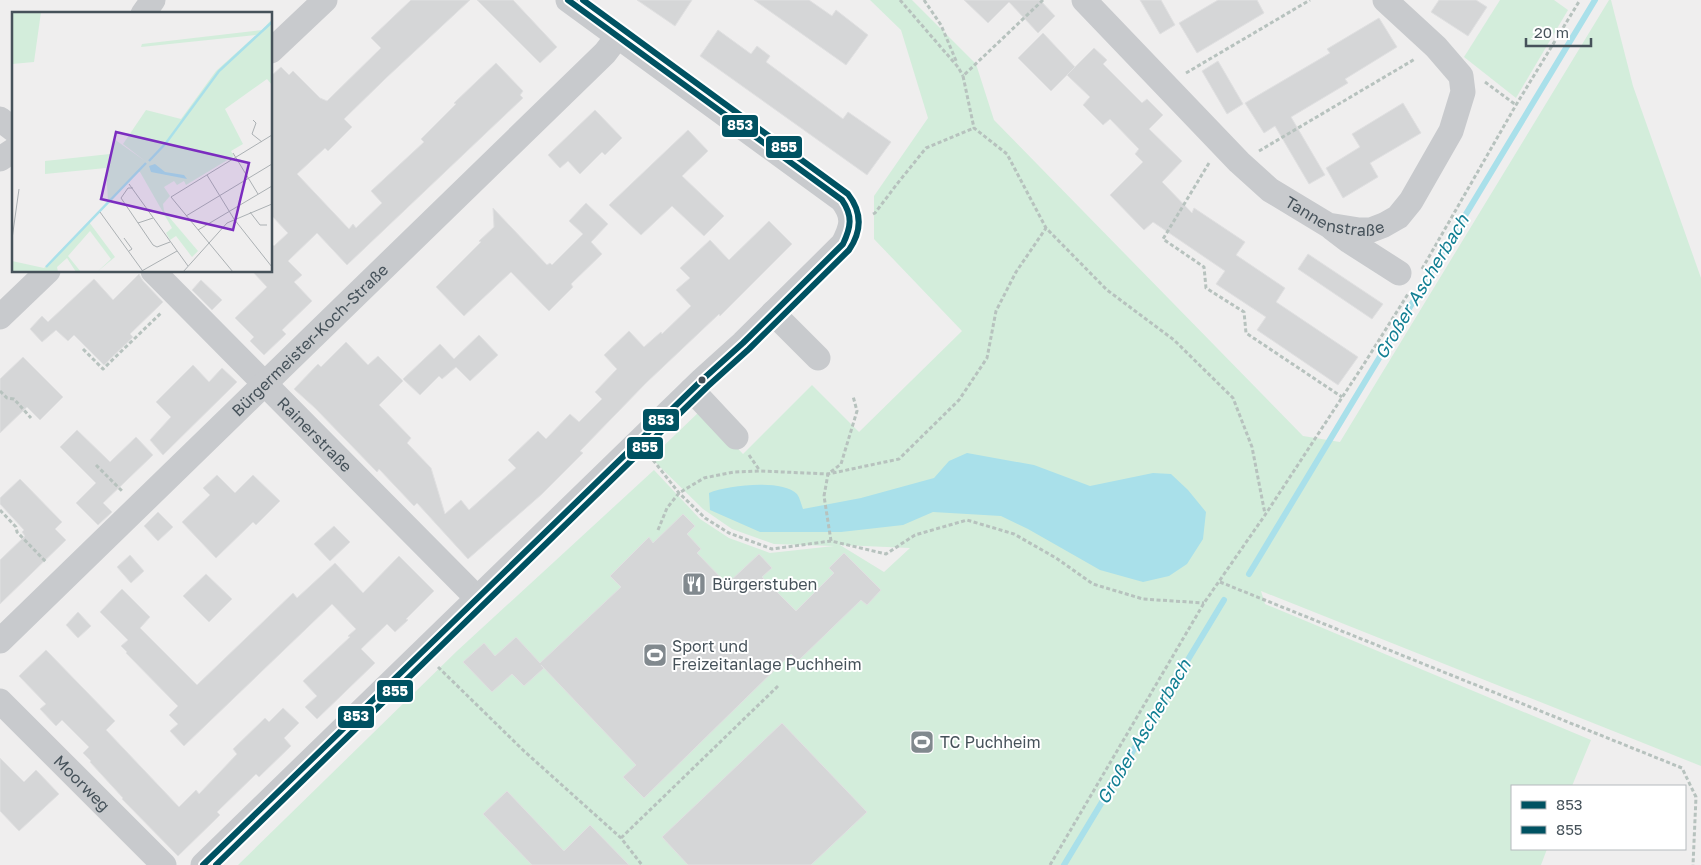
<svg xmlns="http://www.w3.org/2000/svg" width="1701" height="865" viewBox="0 0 1701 865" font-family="'Golos Text',sans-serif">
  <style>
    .green { fill: #d3eddb; fill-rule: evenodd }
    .water { fill: #a9e0ea }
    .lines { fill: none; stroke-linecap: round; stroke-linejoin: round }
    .stream { stroke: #a9e0ea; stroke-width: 6 }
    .building { fill: #d5d6d7; stroke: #e0e0e1 }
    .path { stroke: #b7c2be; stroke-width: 3; stroke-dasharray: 4 2.5; stroke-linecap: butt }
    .minor { stroke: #c8cacd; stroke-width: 25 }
    .bus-1-casing { stroke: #fff; stroke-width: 10 }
    .bus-2-casing { stroke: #fff; stroke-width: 10 }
    .bus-1 { stroke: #005262; stroke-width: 6 }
    .bus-2 { stroke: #005262; stroke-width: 6 }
    .bus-dot { fill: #46525a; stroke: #fff; stroke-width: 2 }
    .labels { text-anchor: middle; stroke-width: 4; stroke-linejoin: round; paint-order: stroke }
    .street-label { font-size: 16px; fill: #46525a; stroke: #fff }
    .poi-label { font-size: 16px; fill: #46525a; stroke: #fff; text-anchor: start }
    .water-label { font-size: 18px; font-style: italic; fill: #127f93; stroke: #fff }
    .inset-river { fill: none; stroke: #a9e0ea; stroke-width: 2.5 }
    .inset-road { fill: none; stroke: #abb0b3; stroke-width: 1 }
    .view { fill: #7b2cbf; fill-opacity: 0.15; stroke: #7b2cbf; stroke-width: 2.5 }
    .inset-edge { fill: none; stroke: #46525a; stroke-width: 2.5 }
    .line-badge { stroke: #fff; stroke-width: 2 }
    .badge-label { font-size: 14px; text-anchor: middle; font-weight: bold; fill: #fff }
  </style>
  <rect width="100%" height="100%" fill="#efeeee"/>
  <g class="green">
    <path d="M870 0H912L976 64 994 120 1303 436 1340 442 1609 0H1611L1633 86 1701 278V766L1261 591 1265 604 1591 740 1572 786H1512V849H1547L1541 865H238L457 651 654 470 700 519 729 538 770 553 834 546 774 544 732 529 703 509 651 458 701 410 743 454 812 385 859 432 962 331 874 239V196L928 118 901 30ZM840 545 910 548 884 572Z"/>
    <path d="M1500 0H1554L1568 10 1516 98 1464 57Z"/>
  </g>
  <path class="water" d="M967 453 1034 465 1090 486 1153 473 1171 474 1188 490 1206 512 1203 539 1187 564 1169 576 1143 582 1100 570 1028 529 1001 516 933 512 903 525 841 532H760L710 510 709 493C728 485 782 479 797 494 800 498 801 504 803 509L861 498 934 478 949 461Z"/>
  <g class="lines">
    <g class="stream">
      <path d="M1249 574 1595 0"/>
      <path d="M1064 865 1224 600"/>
    </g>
  </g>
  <g class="building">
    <path d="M411 0H470L385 79 344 119 352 127 328 151 325 148 297 174 349 229 353 224 356 228 382 203 371 191 424 142 421 139 456 104 454 103 496 63 523 91 520 95 523 98 347 265 317 233 288 261 302 275 294 282 312 301 282 330 286 334 264 355 250 341 254 337 235 318 267 287 252 271H271V243L274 246 288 233 271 215V76L281 67 289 75 293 71 320 98 327 101 381 48 371 38Z"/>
    <path d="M477 0H513L557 47 540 63Z"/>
    <path d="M637 0H692L675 26Z"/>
    <path d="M754 0H809L832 16 836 10 868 35 846 65Z"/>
    <path d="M964 0H1040L1055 16 1038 33 1009 2 988 23Z"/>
    <path d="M1140 0H1161L1175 25 1160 34Z"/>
    <path d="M1218 0H1257L1264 13 1197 53 1179 23Z"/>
    <path d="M1439 0H1476L1487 7 1468 36 1431 12Z"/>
    <path d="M1379 18 1397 47 1345 79 1348 83 1291 117 1325 175 1309 184 1275 126 1264 133 1245 103 1330 53 1327 49Z"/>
    <path d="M718 30 751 54 757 46 770 56 766 62 843 119 848 112 891 142 867 175 700 56Z"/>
    <path d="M1043 33 1075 67 1094 48 1107 60 1103 64 1142 103 1147 99 1163 115 1149 129 1182 161 1162 182 1192 213 1194 208 1245 242 1236 255 1285 288 1276 302 1358 357 1338 385 1257 330 1266 317 1216 284 1225 271 1153 222 1144 230 1110 195 1143 162 1135 154 1139 149 1110 119 1103 125 1083 105 1090 97 1067 75 1075 67 1051 91 1018 58Z"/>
    <path d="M1218 61 1243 104 1227 114 1202 71Z"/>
    <path d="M1403 103 1421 133 1370 163 1378 177 1343 198 1326 168 1360 147 1352 134Z"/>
    <path d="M595 110 622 138 605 155 602 152 580 174 568 161 560 168 548 155Z"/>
    <path d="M688 130 708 151 682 176 724 216 704 236 672 206 641 235 609 205Z"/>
    <path d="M586 203 608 224 591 242 602 254 571 284 573 287 549 311 511 272 464 316 436 287 481 242 479 241 494 227 493 208 547 265 550 263 552 265 583 234 569 221Z"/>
    <path d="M769 221 792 244 720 316 719 314 646 383 580 451 583 453 542 494 468 559 417 503 414 506 379 469 377 472 315 408 294 389 318 364 321 367 346 342 368 365 378 356 403 381 379 405 411 438 407 443 431 468 445 514 461 500 469 510 516 468 508 460 538 431 546 439 570 414 579 422 602 399 595 392 617 369 604 355 629 331 644 347 661 332 662 334 691 306 676 290 690 278 680 268 710 240 729 260Z"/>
    <path d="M1308 254 1383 304 1372 319 1298 269Z"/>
    <path d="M139 274 143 281 163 302 130 334 133 337 104 365 74 335 68 341 56 330 42 342 30 329 42 316 48 322 94 279 113 300Z"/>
    <path d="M201 280 222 300 212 310 192 290Z"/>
    <path d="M479 335 498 355 470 381 456 367 442 379 439 376 420 395 403 379 440 344 454 359Z"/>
    <path d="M23 357 63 397 40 420 27 407 0 433V379Z"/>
    <path d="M193 365 209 382 222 368 237 382 163 455 150 440 171 417 156 402Z"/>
    <path d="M77 430 110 462 136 437 153 455 103 503 112 512 98 525 76 503 96 483 60 447Z"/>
    <path d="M217 475 235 493 253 475 280 501 256 525 253 522 216 558 182 522 210 495 203 488Z"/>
    <path d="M20 479 62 522 55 529 66 540 0 604V560L25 536 22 532 24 530 0 504V498Z"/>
    <path d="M158 512 173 527 158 541 144 526Z"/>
    <path d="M683 514 695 526 687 534 701 549 697 553 727 584 759 554 772 568 762 577 796 611 834 573 829 568 844 553 881 590 867 605 861 600 798 661 791 654 644 798 623 777 636 765 541 665 544 668 524 686 512 674 492 692 463 662 484 643 495 656 516 637 540 663 621 587 610 576 649 537 653 543Z"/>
    <path d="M334 526 350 542 330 561 314 544Z"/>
    <path d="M130 555 144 571 131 583 117 567Z"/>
    <path d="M399 556 434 591 406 619 408 620 395 632 387 624 361 649 375 663 317 719 305 707 317 696 303 681 350 637 348 636 356 629 332 604 184 746 170 731 178 724 169 715 178 706 126 653 127 652 121 646 128 640 100 612 122 589 150 617 140 628 197 685 293 593 297 598 335 563 363 593Z"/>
    <path d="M206 574 232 599 209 622 183 596Z"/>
    <path d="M78 612 91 626 78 638 66 625Z"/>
    <path d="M46 650 115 721 106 730 179 807 196 790 199 794 237 754 233 749 265 718 269 722 283 708 299 723 284 738 291 746 259 777 256 774 217 812 220 815 178 856 122 799 123 798 90 762 91 761 83 753 89 747 62 720 56 726 40 709 46 704 19 676Z"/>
    <path d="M782 723 867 812 811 865H688L662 837Z"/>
    <path d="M0 758 24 782 36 770 59 794 19 831 0 811Z"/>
    <path d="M507 791 564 851 590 825 629 865H532L483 814Z"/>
  </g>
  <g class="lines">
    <g class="path">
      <path d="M900 0 958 67 963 76"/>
      <path d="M924 0 941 25 957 63"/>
      <path d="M1043 0 963 76 974 128 1007 154 1046 228 1107 290 1174 340 1233 398 1252 447 1265 514"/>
      <path d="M1186 73 1310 0"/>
      <path d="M1485 82 1516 105"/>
      <path d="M1259 151 1415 59"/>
      <path d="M1209 163 1163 239 1204 267 1206 288 1244 312 1246 333 1342 397"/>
      <path d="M873 214 875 213 897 184 926 148 974 128"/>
      <path d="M1422 269 1516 105 1580 0"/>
      <path d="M83 349 103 369 161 313"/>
      <path d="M0 391 7 398 14 399 31 418"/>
      <path d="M749 455 760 471"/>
      <path d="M653 460 679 493 705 518 729 533 772 549 831 541 886 554 915 535 967 520 1014 534 1056 558 1093 584 1143 599 1204 603"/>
      <path d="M96 465 122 491"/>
      <path d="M0 510 16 527 17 532 47 563"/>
      <path d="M658 530 667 508 679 493 704 478 734 472 761 471 828 474 899 459 959 400 987 358 996 311 1016 272 1046 228"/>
      <path d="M831 541 824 496 828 474 841 464 857 411 853 396"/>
      <path d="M1220 582 1682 768 1696 797 1693 865"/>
      <path d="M438 667 524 751 621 838 642 865"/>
      <path d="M621 838 778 686"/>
      <path d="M1050 865 1204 603 1265 515 1364 364 1408 294"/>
    </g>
    <g class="minor">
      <path id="s1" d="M1084 0 1239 162 1270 190 1328 225 1359 230H1371L1384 225 1398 217 1411 201 1451 131 1463 92 1461 76 1436 47 1385 0"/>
      <path d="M143 14 153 0"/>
      <path d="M271 51 325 0"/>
      <path d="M0 119 14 130"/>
      <path d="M0 159 14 150"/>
      <path d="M1332 228 1349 241 1399 273"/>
      <path id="s2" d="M153 271 477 598"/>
      <path d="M773 313 818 358"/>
      <path d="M0 317 48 271"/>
      <path d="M692 390 736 437"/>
      <path id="s3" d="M0 641 605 53 618 36"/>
      <path id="s4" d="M0 701 164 865"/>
      <path d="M203 865 702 380 743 343 843 244C852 227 855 217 842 200L568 0"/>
    </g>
    <g class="bus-1-casing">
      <path id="bus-1" d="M203 865 702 380 743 343 843 244C851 227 853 216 842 200L568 0"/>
    </g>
    <g class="bus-2-casing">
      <path id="bus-2" d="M216 865 708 386 749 349 849 250C862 231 862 212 848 194L583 0"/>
    </g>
    <use href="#bus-1" class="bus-1"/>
    <use href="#bus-2" class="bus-2"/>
  </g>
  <defs>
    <g id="restaurant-square" transform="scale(1.25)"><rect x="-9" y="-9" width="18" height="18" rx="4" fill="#81898e" stroke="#fff"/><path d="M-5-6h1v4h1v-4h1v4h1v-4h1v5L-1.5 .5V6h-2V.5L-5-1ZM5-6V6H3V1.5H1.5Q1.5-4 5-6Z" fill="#fff"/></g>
    <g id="stadium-square" transform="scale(1.25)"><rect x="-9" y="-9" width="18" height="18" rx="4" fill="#81898e" stroke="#fff"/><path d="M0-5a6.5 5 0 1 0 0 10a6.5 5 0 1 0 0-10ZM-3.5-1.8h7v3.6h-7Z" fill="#fff"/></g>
  </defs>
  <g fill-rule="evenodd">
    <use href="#restaurant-square" x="694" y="584"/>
    <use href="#stadium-square" x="655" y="655"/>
    <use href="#stadium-square" x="922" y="742"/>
  </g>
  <circle class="bus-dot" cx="702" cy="380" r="4.5"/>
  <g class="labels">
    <g class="street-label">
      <text dy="6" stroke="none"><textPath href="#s1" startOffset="338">Tannenstraße</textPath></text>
      <text dy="6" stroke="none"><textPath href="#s3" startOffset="432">Bürgermeister-Koch-Straße</textPath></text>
      <text dy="6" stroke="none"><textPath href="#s2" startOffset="230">Rainerstraße</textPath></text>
      <text dy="6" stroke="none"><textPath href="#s4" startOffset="116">Moorweg</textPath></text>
    </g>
    <g class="poi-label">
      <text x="712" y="590">Bürgerstuben</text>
      <text x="672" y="652">Sport und<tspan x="672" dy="18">Freizeitanlage Puchheim</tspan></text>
      <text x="940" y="748">TC Puchheim</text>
    </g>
    <g class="water-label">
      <text transform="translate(1422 287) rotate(-59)" y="6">Großer Ascherbach</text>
      <text transform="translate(1144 732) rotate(-59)" y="6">Großer Ascherbach</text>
    </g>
  </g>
  <g transform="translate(12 12)">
    <rect width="260" height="260" fill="#efeeee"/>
    <path d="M0 0H29L22 50 0 52ZM260 7V73L255 67 213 97 231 132 219 139 222 144 174 173 172 169 165 173 162 169 152 175 158 184 151 192 152 199 186 239 180 245 164 224 158 228 154 221 160 216 128 160H125L96 189 94 156 33 162V149L98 142 102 127 133 149 111 132 134 98 169 107 204 59 244 23 129 35 130 32 250 18ZM77 210 103 245 85 260 99 247 78 219 56 244 69 260H64L55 246 45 255 46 260H0V249L32 256Z" fill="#d3eddb"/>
    <path d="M143 152 153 160 172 163 175 167 139 160 137 154Z" fill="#a9e0ea"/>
    <path class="inset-river" d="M137 149 154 131 207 59 260 10M34 255 134 151"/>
    <path class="inset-road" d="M241 108 244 111 240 122 250 130M221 141 246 182M195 163 222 207 260 255M117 172 176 254M121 176H116L109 186 141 233 145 235 158 230M88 200 130 258M238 200 248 213H255M174 204 260 152M126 211 141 206M186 218 260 174M112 226 120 237 117 239M0 227 7 177M128 260 165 239M171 260 215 211 260 192M221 260 159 185 260 123"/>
    <path class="view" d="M104 120 237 151 221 218 89 187Z"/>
    <rect width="260" height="260" class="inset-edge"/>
  </g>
  <g class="line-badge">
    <rect x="721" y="114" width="38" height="24" rx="5" fill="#005262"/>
    <rect x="765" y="135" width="38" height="24" rx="5" fill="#005262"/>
    <rect x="642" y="408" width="38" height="24" rx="5" fill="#005262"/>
    <rect x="626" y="436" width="38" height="24" rx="5" fill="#005262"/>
    <rect x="376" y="679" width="38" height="24" rx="5" fill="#005262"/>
    <rect x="337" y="705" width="38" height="24" rx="5" fill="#005262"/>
  </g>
  <g class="badge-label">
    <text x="740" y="130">853</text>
    <text x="784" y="152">855</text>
    <text x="661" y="425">853</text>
    <text x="645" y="452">855</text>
    <text x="395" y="696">855</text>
    <text x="356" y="721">853</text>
  </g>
  <rect x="1511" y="785" width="175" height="65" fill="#ffffff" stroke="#b5babd"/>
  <rect x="1521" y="801" width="25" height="8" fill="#005262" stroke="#b5babd"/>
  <text x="1556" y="810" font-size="15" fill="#46525a">853</text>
  <rect x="1521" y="826" width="25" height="8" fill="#005262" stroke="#b5babd"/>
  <text x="1556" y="835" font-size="15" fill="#46525a">855</text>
  <path d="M1526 38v8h65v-8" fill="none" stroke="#46525a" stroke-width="2.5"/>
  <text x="1534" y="38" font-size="15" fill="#46525a" stroke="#ffffff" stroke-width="4" paint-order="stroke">20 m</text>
</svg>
